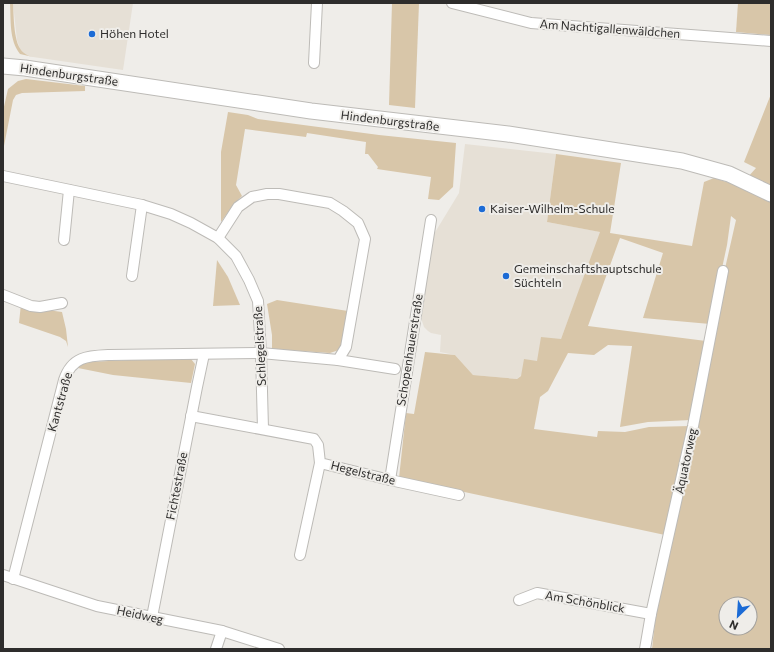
<svg xmlns="http://www.w3.org/2000/svg" width="774" height="652" viewBox="0 0 774 652" font-family="Commissioner,sans-serif">
  <style>
    .built { fill: #e6e0d6 }
    .green { fill: #d8c6a9; fill-rule: evenodd }
    .lines { fill: none; stroke-linecap: round; stroke-linejoin: round }
    .minor-casing { stroke: #bdbbb7; stroke-width: 12 }
    .secondary-casing { stroke: #bdbbb7; stroke-width: 17 }
    .minor { stroke: #fff; stroke-width: 10 }
    .secondary { stroke: #fff; stroke-width: 15 }
    .poi-dot { fill: #1c6bd5; stroke: #efede9; stroke-width: 1.5 }
    .labels { text-anchor: middle; stroke-width: 4; stroke-linejoin: round; paint-order: stroke }
    .street-label { font-size: 12px; fill: #2e2d2c; stroke: #efede9 }
    .poi-label { font-size: 12px; fill: #2e2d2c; stroke: #efede9; text-anchor: start }
  </style>
  <rect width="100%" height="100%" fill="#efede9"/>
  <g class="built">
    <path d="M13 3H133L123 70 33 57 24 54 20 49 17 40Z"/>
    <path d="M465 144 556 154 547 222 601 232 561 339 517 379 473 375 455 355 440 352 441 335 431 333 428 331 424 327 421 318 434 234 459 193Z"/>
  </g>
  <g class="green">
    <path d="M10 3H13C14 16 13 45 24 53 26 55 30 56 33 57L20 54C9 40 11 21 10 3Z"/>
    <path d="M392 3H419L415 108 389 105Z"/>
    <path d="M738 3H771V35L736 32Z"/>
    <path d="M26 79 85 86V91L22 93 16 95 13 100 3 151V111L8 89 18 81Z"/>
    <path d="M771 94V187L748 177 756 168 744 162Z"/>
    <path d="M228 112 248 115 258 119 379 135 456 143 453 187 439 200 428 199 431 177 377 169 378 167 368 154H365L366 142 307 133 306 137 245 129 236 185 242 196 233 205 221 222V152Z"/>
    <path d="M556 154 621 163 610 233 692 246 704 182 714 178 736 185 771 201V649H652L656 613 724 273 736 220 731 216 727 245 710 324 643 318 663 253 620 238 588 326 706 341 691 420 648 422 620 427 632 346 608 345 594 355 568 353 548 391 540 397 534 429 597 437 598 431 625 432 649 427 690 426 665 535 399 478 406 413 414 414 425 352 455 355 473 375 517 379 521 376 524 359 537 361 541 337 561 339 600 232 547 222ZM726 604H750V628H726Z"/>
    <path d="M217 260 228 277 240 305 213 306Z"/>
    <path d="M277 300 348 311 343 342 339 350 330 353 272 349V335L267 304Z"/>
    <path d="M21 304 32 308 62 312 66 329 68 347 66 341 60 337 19 323Z"/>
    <path d="M150 359H191L195 364 191 383 113 375 78 368V366L88 362Z"/>
  </g>
  <g class="lines">
    <g class="minor-casing">
      <g id="minor">
        <path d="M452 3 531 23 771 41"/>
        <path d="M314 63 317 3"/>
        <path d="M3 176 142 205 171 214 191 223 218 238 236 256 249 280 258 301 261 353 263 429"/>
        <path d="M64 240 69 190"/>
        <path d="M132 276 142 205"/>
        <path d="M3 295 31 306 40 307 62 303"/>
        <path d="M338 360 395 369"/>
        <path d="M191 416 314 439 318 445 320 463 390 480 459 495"/>
        <path d="M390 480 431 220"/>
        <path d="M300 555 320 463"/>
        <path d="M3 575 97 606 222 631 279 649"/>
        <path d="M13 579 64 380C72 356 88 356 110 355L261 353 338 360 346 347 365 239 358 223 343 211 330 203 279 194H267L252 197 238 207 218 238"/>
        <path d="M519 600 537 593 651 614"/>
        <path d="M152 617 197 387 204 354"/>
        <path d="M216 649 222 631"/>
        <path d="M645 649 651 614 693 426 723 271"/>
      </g>
    </g>
    <g class="secondary-casing">
      <path id="secondary" d="M3 66 25 68 311 111 508 134 682 161 729 174 771 194"/>
    </g>
    <use href="#minor" class="minor"/>
    <use href="#secondary" class="secondary"/>
  </g>
  <g class="poi-dot">
    <circle cx="92" cy="34" r="4"/>
    <circle cx="482" cy="209" r="4"/>
    <circle cx="506" cy="276" r="4"/>
  </g>
  <g class="labels">
    <g class="street-label">
      <text transform="translate(610 29) rotate(4)" y="4">Am Nachtigallenwäldchen</text>
      <text transform="translate(69 75) rotate(8)" y="4">Hindenburgstraße</text>
      <text transform="translate(390 121) rotate(7)" y="4">Hindenburgstraße</text>
      <text transform="translate(260 346) rotate(-93)" y="4">Schlegelstraße</text>
      <text transform="translate(410 350) rotate(-81)" y="4">Schopenhauerstraße</text>
      <text transform="translate(60 402) rotate(-74)" y="4">Kantstraße</text>
      <text transform="translate(686 461) rotate(-78)" y="4">Äquatorweg</text>
      <text transform="translate(363 473) rotate(14)" y="4">Hegelstraße</text>
      <text transform="translate(177 486) rotate(-79)" y="4">Fichtestraße</text>
      <text transform="translate(585 602) rotate(10)" y="4">Am Schönblick</text>
      <text transform="translate(140 615) rotate(12)" y="4">Heidweg</text>
    </g>
    <g class="poi-label">
      <text x="100" y="38">Höhen Hotel</text>
      <text x="490" y="213">Kaiser-Wilhelm-Schule</text>
      <text x="514" y="273">Gemeinschaftshauptschule<tspan x="514" dy="14">Süchteln</tspan></text>
    </g>
  </g>
  <rect width="774" height="652" fill="none" stroke="#2e2d2c" stroke-width="8"/>
  <g transform="translate(738 616) rotate(205)"><circle r="19" fill="#efede9" stroke="#a2a09d"/>
  <path d="M0-3L7 15L0 10L-7 15Z" fill="#1c6bd5"/>
  <text y="-6" font-size="11" font-weight="bold" text-anchor="middle" fill="#2e2d2c">N</text>
  </g>
</svg>
